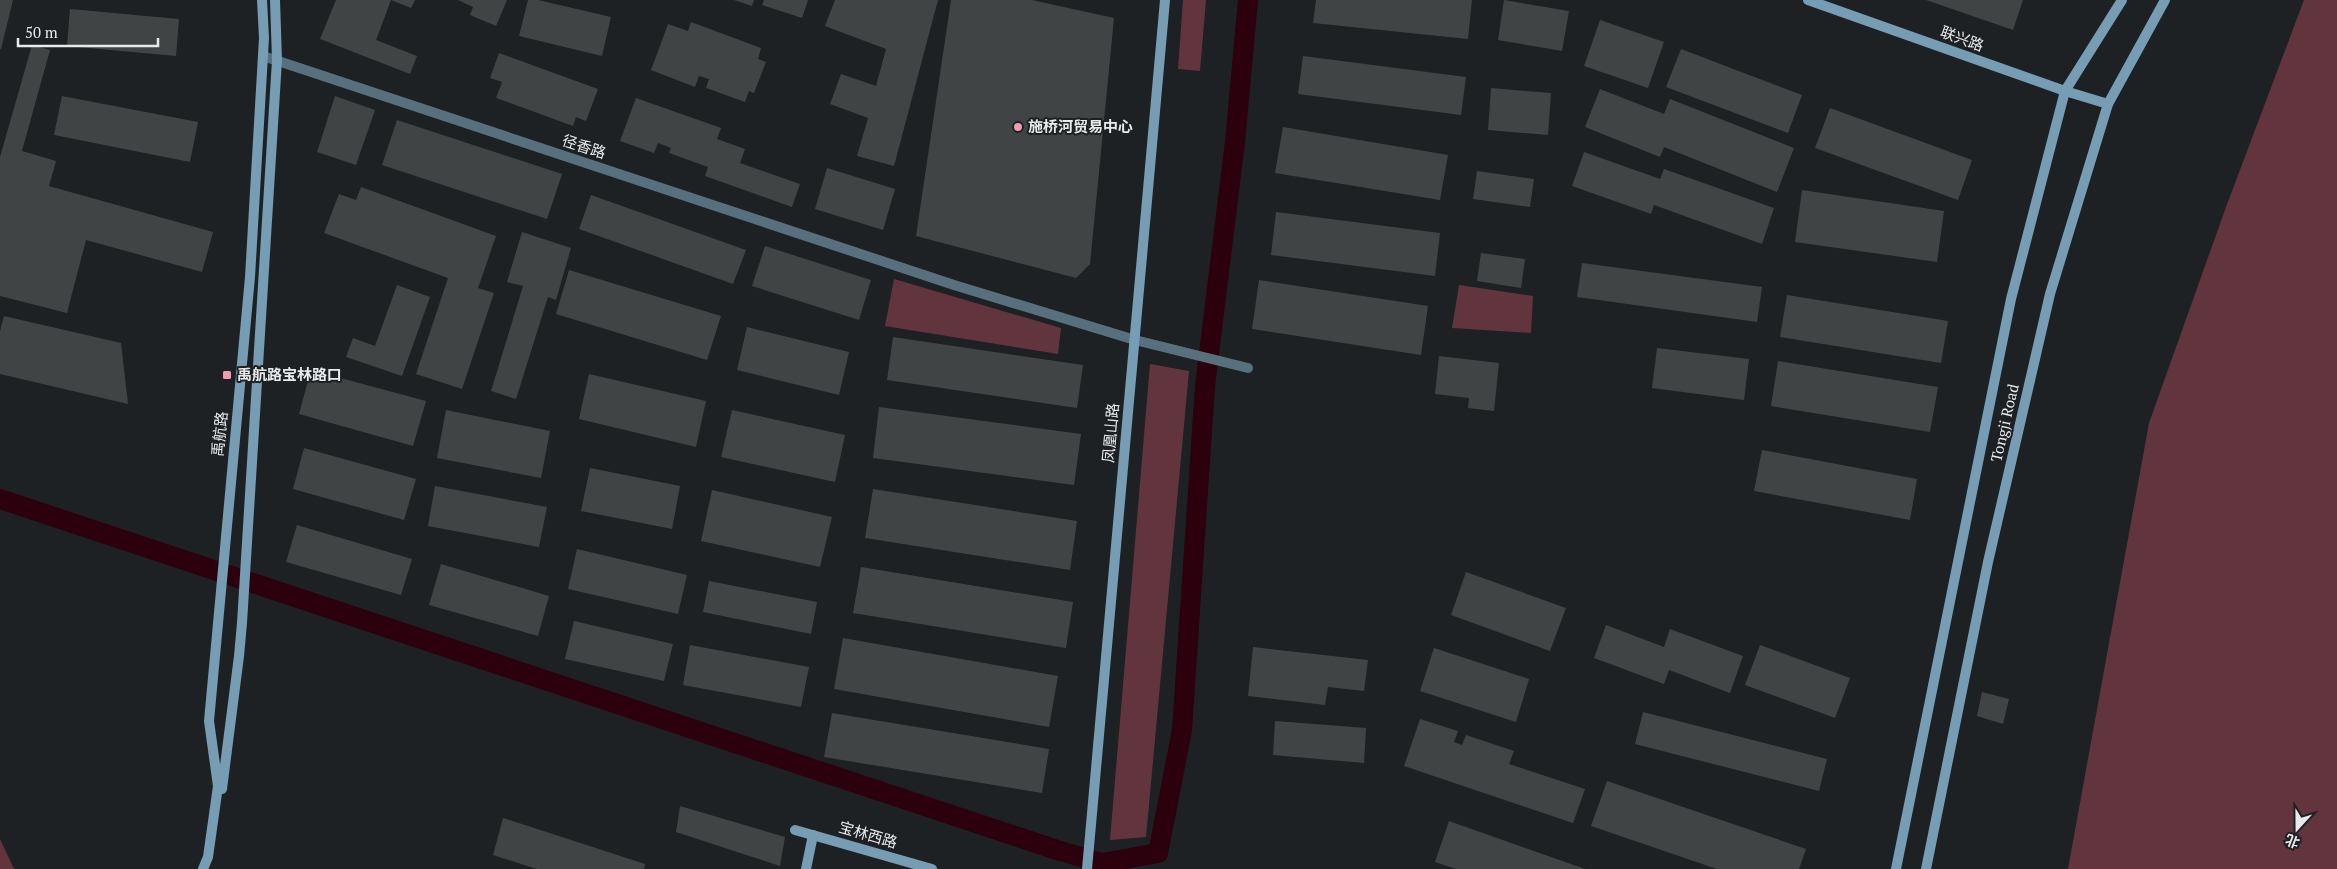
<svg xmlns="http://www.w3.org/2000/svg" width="2337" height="869" viewBox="0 0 2337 869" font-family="'PT Serif','Noto Sans SC',serif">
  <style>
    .green { fill: #62343e }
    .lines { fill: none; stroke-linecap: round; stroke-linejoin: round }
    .canal { stroke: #2c000d; stroke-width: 20 }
    .building { fill: #404445 }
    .street { stroke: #58707e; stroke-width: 10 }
    .secondary { stroke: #769db3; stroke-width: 10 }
    .poi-dot { fill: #f39aac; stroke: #1e2123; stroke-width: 2 }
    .labels { text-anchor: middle; stroke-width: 4; stroke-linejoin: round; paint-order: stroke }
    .street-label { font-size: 15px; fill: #e8eaec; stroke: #1e2123 }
    .poi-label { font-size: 15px; font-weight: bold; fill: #e8eaec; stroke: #1e2123; text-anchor: start }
  </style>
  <rect width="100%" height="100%" fill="#1e2123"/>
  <g class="green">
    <path d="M1183 0H1206L1200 71 1178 69Z"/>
    <path d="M2304 0H2337V869H2068L2149 423 2226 207Z"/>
    <path d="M894 279 1061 328 1058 354 885 326Z"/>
    <path d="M1459 285 1533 296 1531 333 1452 328Z"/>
    <path d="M1150 364 1189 371 1146 837 1110 840Z"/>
    <path d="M0 839 14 869H0Z"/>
  </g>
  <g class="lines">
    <path class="canal" d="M0 499 1057 850 1102 863 1158 853 1182 730 1205 386 1235 142 1248 0"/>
  </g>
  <g class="building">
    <path d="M0 0H13L1 49H0Z"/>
    <path d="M336 0H415L411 8 391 0 376 40 417 56 410 74 320 39Z"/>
    <path d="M458 0H507L496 26 470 15 473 7Z"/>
    <path d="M528 0H538L611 17 602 56 519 36Z"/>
    <path d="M734 0H754L752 6Z"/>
    <path d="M764 0H808L802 18 762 5Z"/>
    <path d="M835 0H938L894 166 857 156 868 118 830 104 841 74 876 86 886 49 825 26Z"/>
    <path d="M951 0H1032L1114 18 1090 264 1076 278 916 236Z"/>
    <path d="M1316 0H1472L1468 39 1313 23Z"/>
    <path d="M1504 0 1569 11 1562 51 1498 40Z"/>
    <path d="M1926 0H2023L2013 30Z"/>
    <path d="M70 9 179 19 176 56 67 46Z"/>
    <path d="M1600 20 1664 42 1648 88 1584 66Z"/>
    <path d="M691 22 761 48 758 59 766 62 754 93 749 91 745 102 706 88 709 79 699 76 695 87 651 70 668 24 688 31Z"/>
    <path d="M32 45 50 50 22 151 56 161 49 186 213 232 202 272 86 240 67 313 0 296V157Z"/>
    <path d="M1681 49 1802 95 1788 133 1666 87Z"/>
    <path d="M499 53 598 89 586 121 576 117 573 126 496 98 502 82 490 78Z"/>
    <path d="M1303 56 1466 77 1461 115 1298 94Z"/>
    <path d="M1491 88 1551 93 1548 135 1488 130Z"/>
    <path d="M1600 89 1664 114 1670 99 1794 148 1777 192 1664 147 1660 157 1585 127Z"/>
    <path d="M62 96 198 122 190 162 54 135Z"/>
    <path d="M335 96 375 110 356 165 317 152Z"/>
    <path d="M636 98 721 128 717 139 745 149 740 163 800 184 792 207 705 176 708 167 669 153 671 148 658 143 654 153 620 141Z"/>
    <path d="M1830 108 1972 160 1958 200 1815 148Z"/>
    <path d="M397 120 562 174 547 219 382 165Z"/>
    <path d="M1283 127 1448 155 1440 200 1275 173Z"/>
    <path d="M1584 152 1660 179 1664 169 1774 208 1762 244 1654 205 1651 214 1572 186Z"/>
    <path d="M827 168 895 189 883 230 815 209Z"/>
    <path d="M1477 171 1534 179 1530 207 1473 199Z"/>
    <path d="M361 187 496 236 478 288 494 293 462 389 416 374 448 278 324 233 339 194 356 200Z"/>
    <path d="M1802 190 1944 211 1937 262 1795 242Z"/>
    <path d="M591 195 746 250 733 284 579 229Z"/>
    <path d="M1276 212 1440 233 1435 276 1271 255Z"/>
    <path d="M522 232 571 248 556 300 548 297 516 399 491 391 523 286 507 282Z"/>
    <path d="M765 246 871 280 859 320 752 286Z"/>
    <path d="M1481 253 1525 259 1521 288 1477 281Z"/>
    <path d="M1582 263 1762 287 1757 322 1577 297Z"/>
    <path d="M569 270 721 316 707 360 556 314Z"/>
    <path d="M1259 280 1428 306 1421 355 1252 329Z"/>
    <path d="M397 285 430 297 402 376 346 357 353 338 375 346Z"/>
    <path d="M1787 295 1948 321 1941 363 1780 337Z"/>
    <path d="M4 316 121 343 128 404 0 374V331Z"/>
    <path d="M747 327 849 352 839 395 737 370Z"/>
    <path d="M893 337 1083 365 1077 408 887 380Z"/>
    <path d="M1657 348 1749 359 1744 400 1652 388Z"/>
    <path d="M1439 356 1499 363 1494 411 1468 408 1469 398 1435 394Z"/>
    <path d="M1778 361 1938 387 1930 432 1771 406Z"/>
    <path d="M311 370 426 401 413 446 299 414Z"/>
    <path d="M589 374 706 401 696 447 579 419Z"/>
    <path d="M879 407 1081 434 1074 485 873 458Z"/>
    <path d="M446 410 550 431 541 478 437 458Z"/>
    <path d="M732 410 845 435 835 482 721 457Z"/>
    <path d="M304 448 416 479 404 520 293 489Z"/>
    <path d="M1762 450 1917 479 1910 520 1754 491Z"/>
    <path d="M590 468 680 486 672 529 581 511Z"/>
    <path d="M435 486 547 507 539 547 428 526Z"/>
    <path d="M873 489 1077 521 1070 570 865 538Z"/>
    <path d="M712 490 832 517 820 567 701 541Z"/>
    <path d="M297 525 412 559 401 595 286 562Z"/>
    <path d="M577 549 687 575 678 614 568 589Z"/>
    <path d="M441 564 549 596 538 636 429 605Z"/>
    <path d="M861 567 1073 602 1066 648 853 613Z"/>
    <path d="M1466 572 1566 608 1550 651 1451 615Z"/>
    <path d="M709 581 817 602 811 634 703 612Z"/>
    <path d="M574 621 673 644 664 681 565 659Z"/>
    <path d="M1606 625 1664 647 1670 629 1743 656 1730 693 1669 670 1664 684 1594 658Z"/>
    <path d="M843 638 1058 676 1049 727 834 689Z"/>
    <path d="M690 645 809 667 801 707 683 685Z"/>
    <path d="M1760 645 1850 678 1835 718 1745 685Z"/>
    <path d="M1253 647 1368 660 1364 691 1328 687 1325 705 1248 696Z"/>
    <path d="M1434 648 1529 679 1516 722 1420 691Z"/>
    <path d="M1982 692 2009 699 2003 724 1977 716Z"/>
    <path d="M1643 712 1827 759 1819 791 1635 744Z"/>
    <path d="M832 713 1049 749 1042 793 824 757Z"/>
    <path d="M1420 719 1458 731 1454 742 1462 745 1466 735 1514 751 1509 764 1585 789 1573 823 1404 766Z"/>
    <path d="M1275 721 1366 728 1364 763 1273 755Z"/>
    <path d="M1607 781 1806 849 1799 869H1717L1591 826Z"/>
    <path d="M680 806 785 837 780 866 676 832Z"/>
    <path d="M503 818 645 864 644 869H537L493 855Z"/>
    <path d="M1449 821 1585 869H1456L1435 862Z"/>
  </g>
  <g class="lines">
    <path class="street" d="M263 56 954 285 1135 340 1248 368"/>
    <g class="secondary">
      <path d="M1808 0 2065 91 2108 104"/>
      <path d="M222 789 239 656 242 623 277 60 275 0"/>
      <path d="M795 830 932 869"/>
      <path d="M203 869 208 857 218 786 209 721 250 277 264 38 262 0"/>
      <path d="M806 869 813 835"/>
      <path d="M1087 869 1165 0"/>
      <path d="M1896 869 2011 299 2065 91 2122 0"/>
      <path d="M1926 869 1988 562 2050 294 2108 104 2165 0"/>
    </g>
  </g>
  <g class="poi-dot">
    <circle cx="1018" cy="127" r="5"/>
    <rect x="222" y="370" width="10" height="10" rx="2.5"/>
  </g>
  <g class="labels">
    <g class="street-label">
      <text transform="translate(1962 39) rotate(20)" y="5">联兴路</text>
      <text transform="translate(584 147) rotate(18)" y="5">径香路</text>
      <text transform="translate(2005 423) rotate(-77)" y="5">Tongji Road</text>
      <text transform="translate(1111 433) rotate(-85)" y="5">凤凰山路</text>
      <text transform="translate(220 434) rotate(-84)" y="5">禹航路</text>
      <text transform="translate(868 835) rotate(16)" y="5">宝林西路</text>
    </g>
    <g class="poi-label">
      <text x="1028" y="132">施桥河贸易中心</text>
      <text x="237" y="380">禹航路宝林路口</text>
    </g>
  </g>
  <g transform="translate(2297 829) rotate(201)" stroke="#1e2123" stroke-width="4" paint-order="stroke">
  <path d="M0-4L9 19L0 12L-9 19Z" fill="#e8eaec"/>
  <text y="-8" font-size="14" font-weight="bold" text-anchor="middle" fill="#e8eaec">北</text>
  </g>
  <path d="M18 38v8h140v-8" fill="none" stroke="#e8eaec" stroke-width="2.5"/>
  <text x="25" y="38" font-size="15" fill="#e8eaec" stroke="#1e2123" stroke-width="4" paint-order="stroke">50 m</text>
</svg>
